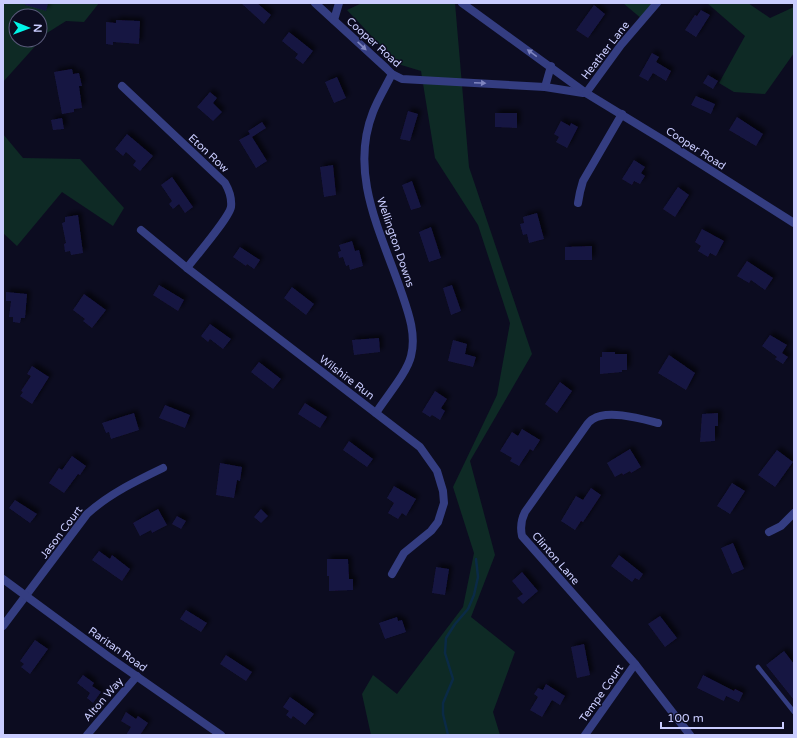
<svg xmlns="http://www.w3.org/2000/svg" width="797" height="738" viewBox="0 0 797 738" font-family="'Varela Round',sans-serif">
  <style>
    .green { fill: #0e2a25; fill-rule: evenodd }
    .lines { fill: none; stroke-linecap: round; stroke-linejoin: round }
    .stream { stroke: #0a2a46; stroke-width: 2.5 }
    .building { fill: #191742; filter: url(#shadow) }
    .service { stroke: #343d81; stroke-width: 4.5 }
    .minor { stroke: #343d81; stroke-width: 8 }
    .tertiary { stroke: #343d81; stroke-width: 8 }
    .oneway { fill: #7f85c0 }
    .labels { text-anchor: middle; stroke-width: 3; stroke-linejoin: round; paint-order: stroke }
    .street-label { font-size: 11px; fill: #cacdff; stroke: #0c0c20 }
  </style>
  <defs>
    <filter id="shadow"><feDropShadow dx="3.5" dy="-3.5" stdDeviation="2" flood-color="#0009"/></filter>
  </defs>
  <rect width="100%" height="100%" fill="#0c0c20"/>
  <g class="green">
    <path d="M3 3H99L84 22 66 21 47 33 3 82ZM16 16H40V40H16Z"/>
    <path d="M362 3H455L469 167 532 354 470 461 495 555 471 617 515 652 493 712 500 735H371L362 694 373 675 397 694 463 607 474 553 453 487 497 395 510 323 478 225 435 158 421 71 398 64 347 10Z"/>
    <path d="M623 3H659L642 19Z"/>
    <path d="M707 3H748L770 18 794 7V53L765 94 734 92 719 83 745 36Z"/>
    <path d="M3 134 23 158 80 159 124 208 113 226 62 192 17 246 3 233Z"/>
  </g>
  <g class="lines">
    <path class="stream" d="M448 735 443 714V703L453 679 445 653 446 638 455 624 468 609 474 595 478 577 476 559"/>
  </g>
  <g class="building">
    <path d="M25 3H48L46 11 25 5Z"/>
    <path d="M241 3H257L271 15 264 24Z"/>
    <path d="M594 5 605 14 588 38 576 30Z"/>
    <path d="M701 10 710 15 696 37 685 30 695 15 697 16Z"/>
    <path d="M116 20 140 21 139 44 113 42V45L106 44V22L116 23Z"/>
    <path d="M289 32 313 51 303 64 295 58 298 54 282 41Z"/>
    <path d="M652 53 659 57 656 62 671 71 666 81 653 73 648 81 639 76Z"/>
    <path d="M72 69 73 74 79 73 82 86H79L82 108 74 109V112L62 114 54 72Z"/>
    <path d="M708 75 718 81 713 89 703 83Z"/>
    <path d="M337 77 346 98 334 103 325 82Z"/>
    <path d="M210 92 217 98 213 103 222 112 213 121 197 107Z"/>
    <path d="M696 96 715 104 711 114 691 105Z"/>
    <path d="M408 111 418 114 410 141 400 139Z"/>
    <path d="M495 113H517V128L495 127Z"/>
    <path d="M737 117 763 134 756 146 729 130Z"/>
    <path d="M62 118 64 129 53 130 51 120Z"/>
    <path d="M561 121 570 126 571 123 578 127 567 148 556 142 559 137 554 134Z"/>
    <path d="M262 122 266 128 252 137 267 161 256 168 239 140 250 134 248 131Z"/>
    <path d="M127 134 153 156 140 171 133 165 136 161 126 152 123 156 115 149Z"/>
    <path d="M634 160 645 167 641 173 645 176 640 184 634 181 632 185 622 179Z"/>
    <path d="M333 165 336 195 324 197 320 167Z"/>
    <path d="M172 177 193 207 185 213 179 204 173 209 169 204 172 201 161 185Z"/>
    <path d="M412 181 421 207 411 210 402 185Z"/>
    <path d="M678 187 689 195 675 217 663 209Z"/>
    <path d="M537 213 544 239 529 243 527 234 523 235 520 224 524 223 523 217Z"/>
    <path d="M78 215 83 253 71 255 70 251 65 252 64 244 66 243 62 223 65 222V217Z"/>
    <path d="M431 227 441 258 429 262 419 232Z"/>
    <path d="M702 229 724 241 716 256 710 253 708 257 698 251 701 246 695 242Z"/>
    <path d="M352 241 355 251 359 250 363 266 350 270 349 265 346 266 343 257 339 258 338 252 341 251 339 245Z"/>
    <path d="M592 246V260H565V247Z"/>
    <path d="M240 247 260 260 254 269 247 264 246 266 233 257Z"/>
    <path d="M747 261 773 278 765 290 751 280 749 283 737 276Z"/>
    <path d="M159 285 184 300 178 311 153 295Z"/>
    <path d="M452 285 461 311 451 315 443 288Z"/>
    <path d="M292 287 314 304 306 315 284 298Z"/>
    <path d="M6 292 27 294 25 318H21L20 323 13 322V317H9L11 301H6Z"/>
    <path d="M84 294 106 310 92 328 83 321 85 319 73 310Z"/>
    <path d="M210 324 231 339 223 349 210 339 208 342 201 336Z"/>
    <path d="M770 335 787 345 782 353 788 357 783 364 775 359 777 357 762 346Z"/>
    <path d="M379 338 380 352 354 355 352 340Z"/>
    <path d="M453 340 467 344 465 354 476 357 473 367 448 361Z"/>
    <path d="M602 352H615V354H627V370H622V372L600 374V357H602Z"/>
    <path d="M669 355 695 373 686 390 658 373Z"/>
    <path d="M259 362 281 379 273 389 251 372Z"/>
    <path d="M32 366 49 377 32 404 20 396 23 392 21 391 31 376 27 374Z"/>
    <path d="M560 382 572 391 557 413 545 404Z"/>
    <path d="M435 391 447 399 441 408 445 411 440 420 432 415 430 417 422 412Z"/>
    <path d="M305 403 327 417 320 428 298 414Z"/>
    <path d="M165 405 190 415 185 428 159 418Z"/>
    <path d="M134 413 139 430 111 439 109 432 106 433 102 423Z"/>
    <path d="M718 413V426H715V441L700 442 702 414Z"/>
    <path d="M522 429 540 440 533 451 530 449 519 466 510 461 512 458 500 451 512 432 518 436Z"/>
    <path d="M349 441 373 459 367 467 343 450Z"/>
    <path d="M630 449 641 467 631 473 630 471 623 475 622 473 615 477 607 463Z"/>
    <path d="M777 450 793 462 775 487 758 475Z"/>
    <path d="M72 456 86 466 80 475 78 474 64 493 49 483 59 468 62 470Z"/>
    <path d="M220 463 242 467 240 481 237 480 234 498 216 495Z"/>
    <path d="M732 483 745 491 730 514 717 506Z"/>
    <path d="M394 486 416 499 406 516 402 513 398 519 388 513 394 503 387 498Z"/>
    <path d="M591 488 601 495 583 522 581 521 575 530 561 521 576 496 583 500Z"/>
    <path d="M15 500 37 514 30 523 9 508Z"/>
    <path d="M158 509 167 525 152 533 151 530 140 536 133 523Z"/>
    <path d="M261 509 268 516 261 523 254 517Z"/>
    <path d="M177 516 186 521 181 529 172 524Z"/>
    <path d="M733 543 744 569 732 574 721 548Z"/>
    <path d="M99 551 110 559 112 555 130 569 122 581 92 560Z"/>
    <path d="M619 555 643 574 639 580 635 578 632 582 611 566Z"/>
    <path d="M327 559H348L349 579H353V590L329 591V576H327Z"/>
    <path d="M436 567 449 569 445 595 432 593Z"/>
    <path d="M522 572 538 591 523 604 517 598 523 594 512 581Z"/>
    <path d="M186 610 207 623 201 632 180 619Z"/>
    <path d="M660 616 677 638 665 647 648 624Z"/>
    <path d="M397 617 398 621 402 620 406 632 385 639 379 623Z"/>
    <path d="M35 640 48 649 30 674 21 667 24 664 20 661Z"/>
    <path d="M584 644 590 675 577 678 571 647Z"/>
    <path d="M784 651 794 664V700L766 665Z"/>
    <path d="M226 655 252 672 246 681 220 664Z"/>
    <path d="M83 675 94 683 92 686 101 692 93 703 87 698 90 693 77 683Z"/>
    <path d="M703 675 734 691 735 689 743 693 739 702 726 696 724 701 697 688Z"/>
    <path d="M546 684 565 696 560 705 552 700 542 717 530 710 538 697 534 694 538 688 543 690Z"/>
    <path d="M290 697 314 714 305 725 293 716 291 719 286 715 289 711 283 707Z"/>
    <path d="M126 712 136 719 138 716 148 723 140 735H126L131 727 121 721Z"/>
  </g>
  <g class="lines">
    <path class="service" d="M758 667 794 712"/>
    <g class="minor">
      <path d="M315 3 386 68 392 74 402 79 545 87 583 93"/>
      <path d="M462 3 586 93 663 140 794 223"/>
      <path d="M334 20 339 3"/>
      <path d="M122 86 225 183C229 190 232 198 231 207 229 218 196 256 187 268"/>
      <path d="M545 87 551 66"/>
      <path d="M586 93 621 45 657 3"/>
      <path d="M578 203 580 192 583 181 622 114"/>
      <path d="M141 230 187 268 420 447 437 471 443 491 444 503 438 522 431 531 404 553 392 574"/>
      <path d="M376 413C386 397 407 373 411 356 417 333 407 309 400 288 380 231 349 173 373 112 378 99 386 86 392 74"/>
      <path d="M658 423C642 419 608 409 593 419 591 420 588 423 586 426L525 512C521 520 520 527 522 536L635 664 690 735"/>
      <path d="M769 532 781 526 794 513"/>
      <path d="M3 626 87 514C109 494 136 481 163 468"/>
      <path d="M87 735 137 676"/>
      <path d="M585 735 635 664"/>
    </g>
    <path class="tertiary" d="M3 579 109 657 221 735"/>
  </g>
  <defs><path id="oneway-solid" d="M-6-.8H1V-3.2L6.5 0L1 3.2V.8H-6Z"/></defs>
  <g class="oneway">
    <use href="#oneway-solid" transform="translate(362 46) rotate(43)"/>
    <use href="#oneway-solid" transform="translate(532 53) rotate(-144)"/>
    <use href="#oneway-solid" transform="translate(480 83) rotate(3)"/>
  </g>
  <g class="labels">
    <g class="street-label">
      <text transform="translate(374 42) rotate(42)" y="4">Cooper Road</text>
      <text transform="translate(605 50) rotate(-52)" y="4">Heather Lane</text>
      <text transform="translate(696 148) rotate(33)" y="4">Cooper Road</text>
      <text transform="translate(209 153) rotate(43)" y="4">Eton Row</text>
      <text transform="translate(396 242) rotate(71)" y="4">Wellington Downs</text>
      <text transform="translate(347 377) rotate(37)" y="4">Wilshire Run</text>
      <text transform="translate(61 532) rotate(-53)" y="4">Jason Court</text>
      <text transform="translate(556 558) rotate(49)" y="4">Clinton Lane</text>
      <text transform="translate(118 649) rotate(35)" y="4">Raritan Road</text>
      <text transform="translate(601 693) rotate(-55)" y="4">Tempe Court</text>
      <text transform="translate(103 699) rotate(-49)" y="4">Alton Way</text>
    </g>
  </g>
  <rect width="797" height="738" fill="none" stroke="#cacdff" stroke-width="8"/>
  <g transform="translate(28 28) rotate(91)"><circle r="19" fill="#0c0c20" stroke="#585979"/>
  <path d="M0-3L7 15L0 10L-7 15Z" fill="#00f5e8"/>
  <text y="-6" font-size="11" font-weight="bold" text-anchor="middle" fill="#cacdff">N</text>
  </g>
  <path d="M661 722v6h122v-6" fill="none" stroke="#cacdff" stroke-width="2"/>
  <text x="667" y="722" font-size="12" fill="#cacdff" stroke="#0c0c20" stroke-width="3" paint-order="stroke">100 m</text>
</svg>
